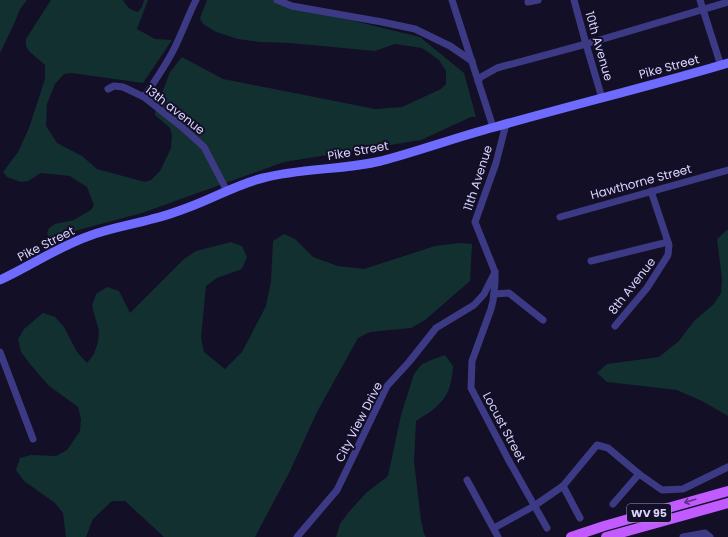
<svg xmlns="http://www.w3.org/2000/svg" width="728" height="537" viewBox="0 0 728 537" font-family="Poppins,sans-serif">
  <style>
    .green { fill: #12302f }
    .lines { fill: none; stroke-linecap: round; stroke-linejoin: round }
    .minor { stroke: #3d3a85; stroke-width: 7 }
    .secondary { stroke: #6f6bff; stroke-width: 9 }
    .primary { stroke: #c25bff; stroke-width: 10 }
    .oneway { stroke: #623188 }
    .labels { text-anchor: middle; stroke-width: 4; stroke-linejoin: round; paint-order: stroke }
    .shield { fill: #130f26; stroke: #9e99be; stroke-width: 1 }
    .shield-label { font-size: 11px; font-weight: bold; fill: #d9d4ff }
    .street-label { font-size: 12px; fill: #d9d4ff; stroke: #130f26 }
  </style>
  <rect width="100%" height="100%" fill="#130f26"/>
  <g class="green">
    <path d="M0 0H27L20 9 14 24 0 53Z"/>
    <path d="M51 0H123C127 7 130 10 138 12L142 7 144 0H148L137 29 155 39 172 40 143 83 71 73 64 74 55 84 47 104 46 126 57 143 82 156 97 169 145 182 151 180 160 171 171 148 172 135 170 128 155 115 156 108 170 72 182 57 223 79 375 109 402 107 441 89 446 84V71L439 60 422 48 395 44 375 51 290 43 260 42 238 39 216 32 203 24 200 18 207 0H282L346 19 420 37 464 73 476 117H471L421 140 284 162 142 213 78 230 57 240 50 239 47 233 49 228 55 224 74 220 91 210 94 205 87 187 70 176 41 173 28 181 21 182 7 177 3 172 18 152 29 128 45 79V65L29 51 26 46V39Z"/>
    <path d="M727 230H728V416L704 402 677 390 607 382 597 373 607 364 659 357 679 341 694 321 714 304 721 293 722 279 717 239Z"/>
    <path d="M284 234 295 239 313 257 338 266 364 269 435 246 460 243 472 244 470 281 425 320 411 328 370 332 358 338 317 412 290 471 255 537H164L125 501H112L93 519 86 537H66L63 513 55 503 24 481 16 470 20 458 31 455 56 456 67 450 80 431 81 419 78 407 48 385 30 364 21 352 18 339 24 329 43 313 55 317 64 327 77 352 87 363 94 354 98 342 99 331 92 306 96 294 107 287 119 291 130 313 184 259 196 251 231 242 242 246 247 257 242 269 217 278 206 286 201 338 204 352 225 369 242 352 266 306 271 281 273 241Z"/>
    <path d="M445 355 453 366C452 380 450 394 439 404 433 411 423 416 416 421L414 461 421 520 424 534 426 537H336L340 524 348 513 366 493 388 476 401 415 414 374 422 364 434 359Z"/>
  </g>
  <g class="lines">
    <g class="minor">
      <path d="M277 0 292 6 382 22 415 29 450 46 472 61"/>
      <path d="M452 0 493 127"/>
      <path d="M574 0 586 44 602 98"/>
      <path d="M700 0 721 66"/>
      <path d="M528 2 538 0"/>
      <path d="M478 81 481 77 497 68 586 44 728 2"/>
      <path d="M108 89 114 86 123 87 144 97 182 127 204 147 227 191"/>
      <path d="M144 97C155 81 166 65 174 49 182 33 188 16 196 0"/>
      <path d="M506 124 496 163 475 222 495 272V283L493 301 491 309 472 361 471 388 508 459 547 528"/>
      <path d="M560 217 728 170"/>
      <path d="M591 261 668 242"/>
      <path d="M494 294 509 293 543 320"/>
      <path d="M615 326 647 288 668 255 669 245 651 191"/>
      <path d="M0 352 33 439"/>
      <path d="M467 480 498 537"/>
      <path d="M563 486 580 518"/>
      <path d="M613 504 639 474"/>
      <path d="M494 528 534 506 563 486 597 445 608 448 639 474 662 490 683 489 728 467"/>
      <path d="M297 537 337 490 387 386 409 362 436 328 474 305 484 294 495 272"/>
      <path d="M683 537 705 533 710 537"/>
    </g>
    <path class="secondary" d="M0 280C30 266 58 247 89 236 110 228 131 225 152 219 166 216 179 211 192 206 216 197 238 184 263 178 301 168 343 170 381 161 419 151 457 137 495 127 572 105 651 86 728 63"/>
    <g class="primary">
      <path d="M571 537 604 526 728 491"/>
      <path d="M606 537 728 503"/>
    </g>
  </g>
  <defs><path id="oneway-shaft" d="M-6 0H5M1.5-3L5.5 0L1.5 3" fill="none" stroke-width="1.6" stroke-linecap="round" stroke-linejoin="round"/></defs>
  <use class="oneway" href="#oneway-shaft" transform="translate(690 501) rotate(164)"/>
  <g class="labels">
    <rect class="shield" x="627" y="504" width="44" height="18" rx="3"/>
    <g class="shield-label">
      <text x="649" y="517">WV 95</text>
    </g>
    <g class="street-label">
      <text transform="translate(599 46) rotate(74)" y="4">10th Avenue</text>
      <text transform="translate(669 67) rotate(-15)" y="4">Pike Street</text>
      <text transform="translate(175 110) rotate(38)" y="4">13th avenue</text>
      <text transform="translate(358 151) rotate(-10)" y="4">Pike Street</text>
      <text transform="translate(478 178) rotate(-72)" y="4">11th Avenue</text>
      <text transform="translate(641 182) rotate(-15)" y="4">Hawthorne Street</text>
      <text transform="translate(46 244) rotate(-27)" y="4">Pike Street</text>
      <text transform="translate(632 286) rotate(-52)" y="4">8th Avenue</text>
      <text transform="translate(359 422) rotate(-63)" y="4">City View Drive</text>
      <text transform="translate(504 427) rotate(62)" y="4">Locust Street</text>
    </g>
  </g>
</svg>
